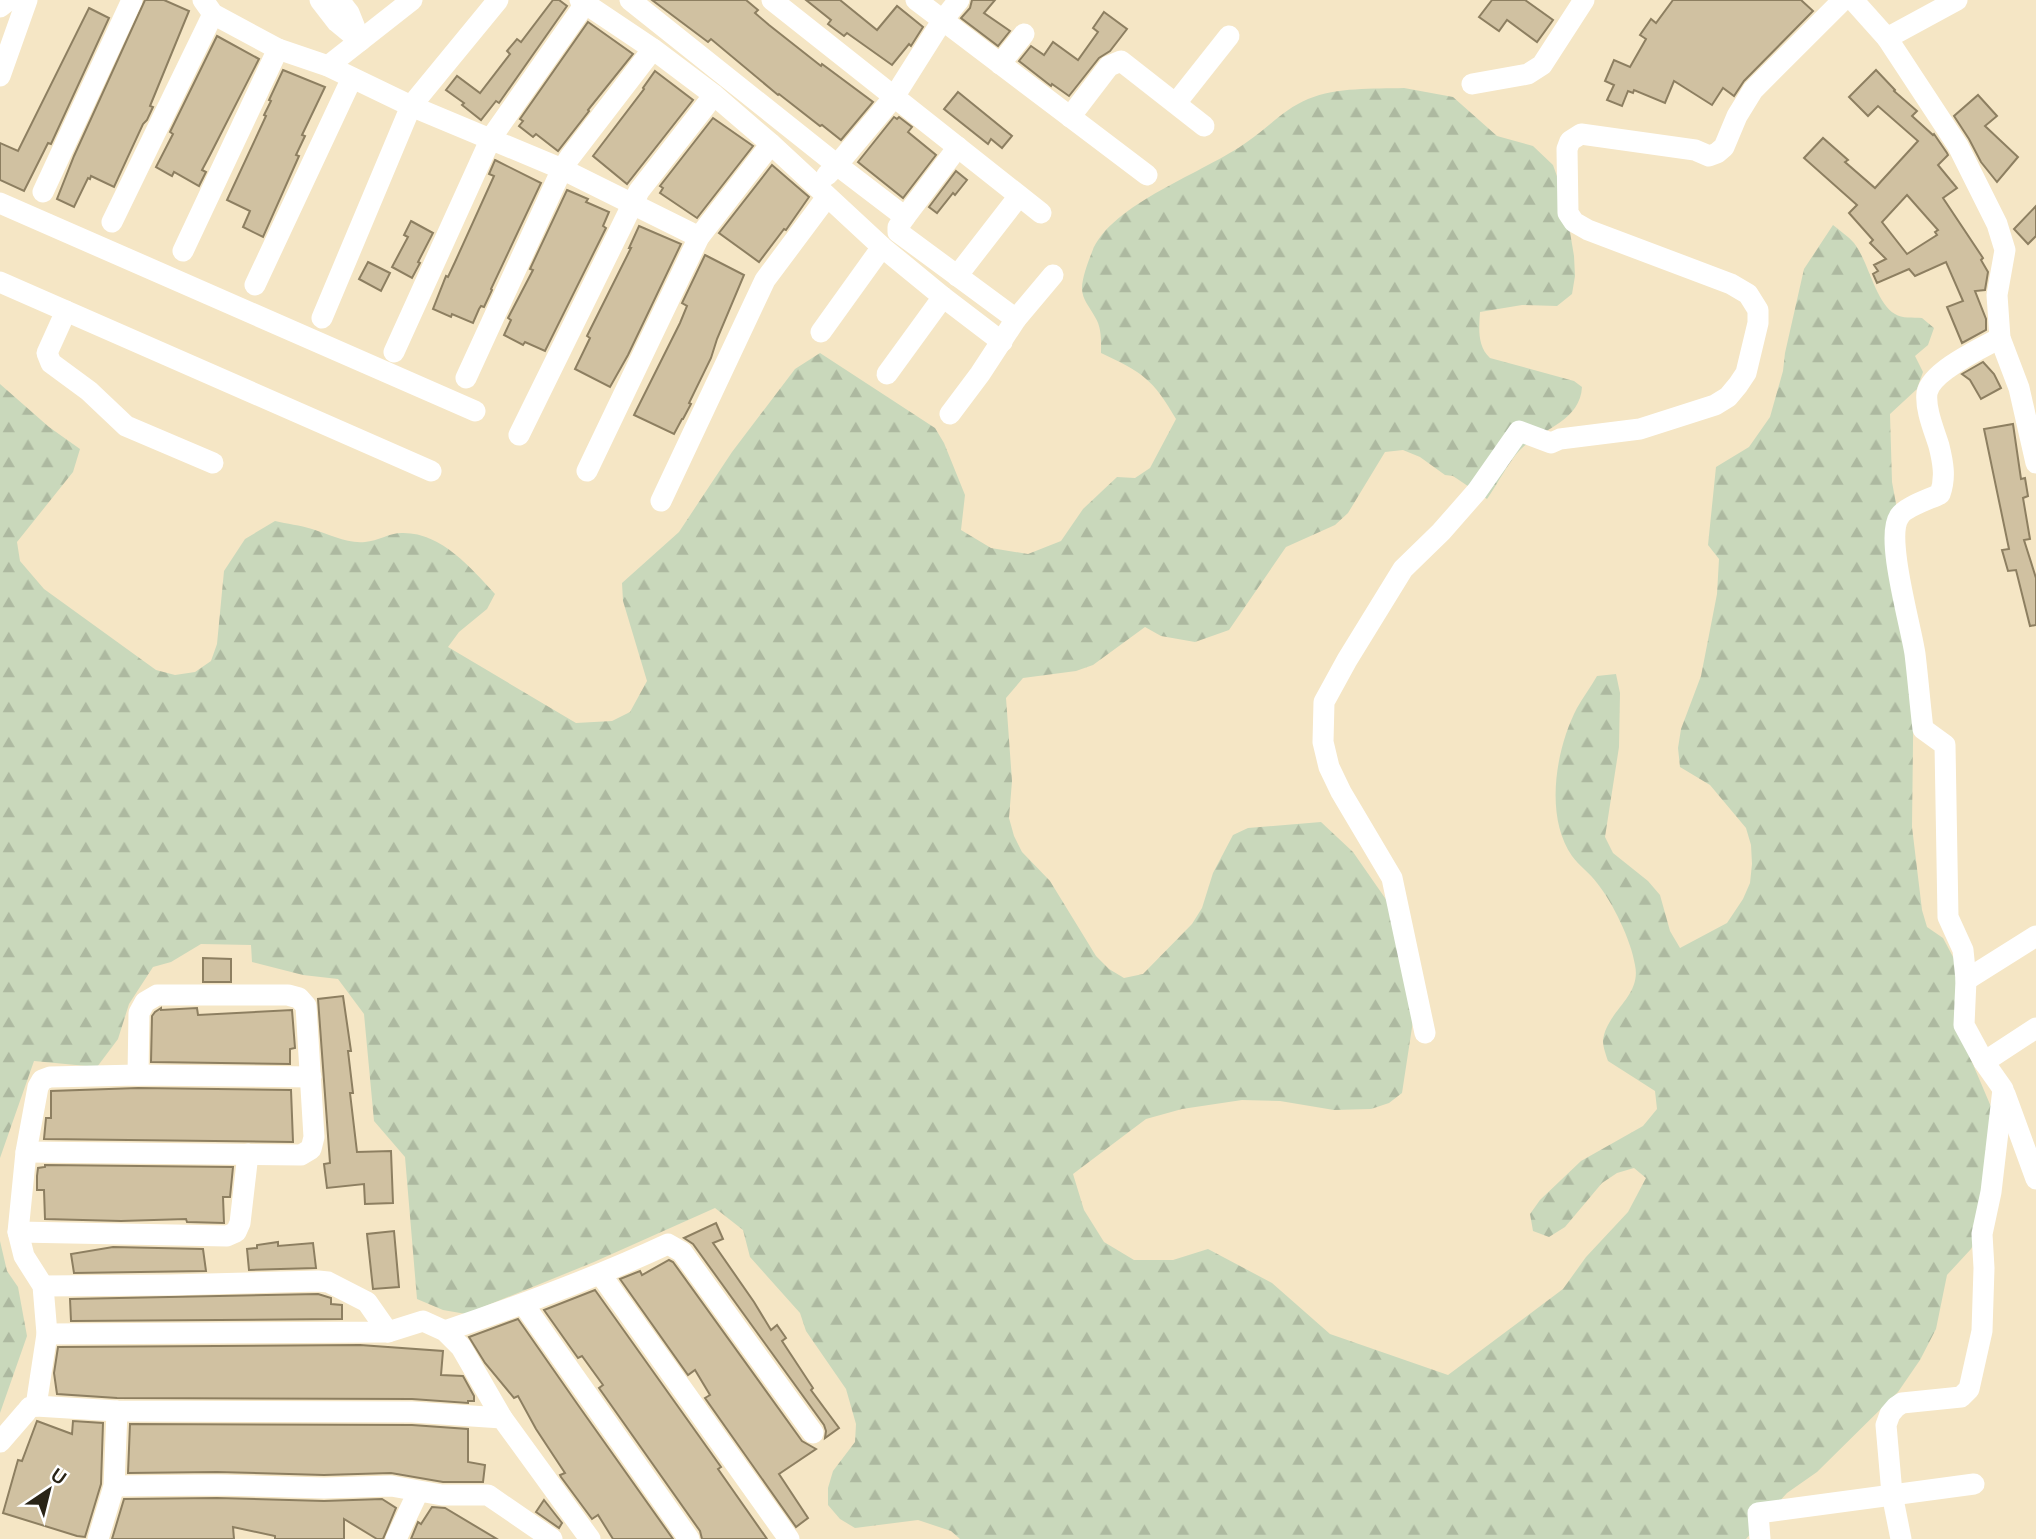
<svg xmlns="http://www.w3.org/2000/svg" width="2036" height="1539" viewBox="0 0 2036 1539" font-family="Cabin,sans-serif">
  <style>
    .forest { fill: url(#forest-firs) }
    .building { fill: #d0c1a1; stroke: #8d7f61; stroke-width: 2; fill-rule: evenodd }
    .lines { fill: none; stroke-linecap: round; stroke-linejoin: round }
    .minor { stroke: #fff; stroke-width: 21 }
  </style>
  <defs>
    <pattern id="forest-firs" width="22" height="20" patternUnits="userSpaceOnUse" patternTransform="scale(1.75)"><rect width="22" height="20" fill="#c9d8bb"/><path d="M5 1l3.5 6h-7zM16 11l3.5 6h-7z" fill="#adb9a0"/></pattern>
  </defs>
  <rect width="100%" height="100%" fill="#f5e6c5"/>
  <g class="forest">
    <path d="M1404 88 1453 97 1497 136 1533 146 1553 165 1564 196 1574 256 1575 276 1572 294 1557 306 1522 305 1480 312C1479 328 1477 346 1490 358L1574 381 1582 387C1580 421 1544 428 1522 448 1510 459 1497 485 1487 499L1453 476 1445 475 1420 457 1403 450 1385 452 1348 513 1335 525 1286 547 1229 630 1195 642 1161 636 1145 627 1093 665 1076 671 1023 678 1006 698 1012 781 1009 818 1014 836 1022 852 1050 881 1096 956 1109 969 1124 978 1143 974 1192 924 1202 908 1213 873 1233 835 1248 828 1321 822 1353 852 1392 908 1413 1021 1402 1093 1389 1103 1371 1109 1334 1110 1280 1101 1242 1100 1182 1109 1146 1119 1073 1174 1084 1210 1104 1242 1134 1260H1173L1208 1249 1272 1283 1330 1334 1448 1375 1563 1289 1586 1257 1628 1212 1646 1178 1634 1168 1617 1173 1602 1183 1565 1227 1549 1237 1533 1231 1530 1214 1540 1200 1581 1161 1643 1126 1657 1109 1655 1091 1608 1061C1606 1055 1603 1047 1603 1041 1606 1011 1642 997 1635 965 1631 940 1613 903 1597 883 1590 873 1579 866 1572 856 1544 816 1556 748 1577 708 1583 697 1591 687 1597 676L1616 674 1620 693 1619 747 1605 837 1613 853 1648 881 1660 895 1670 931 1680 948 1727 923 1743 899 1750 883 1752 864 1751 845 1746 828 1710 785 1680 767 1678 748 1681 729 1701 676 1717 594 1719 559 1708 545 1716 467 1749 447 1770 417 1783 371 1785 353 1804 269 1833 225C1840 231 1848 236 1854 243 1869 262 1875 302 1895 314 1902 319 1913 317 1922 318L1934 328 1928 345 1915 356 1923 372 1917 389 1890 414 1892 482 1899 520 1914 659 1912 827 1922 910 1927 927 1943 938 1960 970 1969 1055 2003 1135 1990 1212 1971 1249 1947 1275 1936 1329 1920 1360 1898 1392 1817 1472 1787 1493 1746 1539H960L951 1531 918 1520 855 1528 840 1519 828 1505V1488L833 1471 855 1442 856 1424 846 1389 806 1331 800 1313 750 1257 743 1230 715 1208 594 1262 466 1314 443 1310 417 1299 405 1157 374 1121 364 1014 338 979 303 975 252 962 251 945 201 944 171 962 153 967 129 1004 118 1039 97 1067 34 1061 0 1158V384L49 427 80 449 73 472 17 542 20 561 44 589 156 670 175 675 195 672 211 661 217 644 224 571 245 539 275 521C287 524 300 525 312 529 329 534 347 544 365 542 378 541 389 533 402 533 441 532 471 568 495 594L487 609 459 632 448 647 576 723 612 721 630 712 647 681 623 601 622 583 679 532 732 452 795 369 820 353 935 428 944 443 965 495 961 530 991 548 1028 554 1061 541 1083 509 1117 477 1135 478 1150 468 1176 419C1153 379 1142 372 1101 353 1101 341 1102 328 1095 317 1090 307 1082 300 1082 288 1082 278 1088 262 1092 252 1110 204 1206 172 1247 142 1268 128 1284 109 1308 99 1338 87 1372 89 1404 88Z"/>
    <path d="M0 1241 7 1271 18 1287 27 1336 0 1413Z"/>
  </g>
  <g class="building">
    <path d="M145 0H164L189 11 150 106 153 107 147 120 143 124 114 187 91 176 90 179 88 178 74 207 57 199 74 156Z"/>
    <path d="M553 0H559L567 6 499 103 496 101 481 120 462 105 464 103 446 90 457 76 480 93 510 54 507 51 517 39 521 42Z"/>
    <path d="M652 0H746L758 10 755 13 769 25 821 66 822 64 873 102 841 140 822 125 820 126 779 94 778 95 711 39 708 42Z"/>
    <path d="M806 0H840L877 30 897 6 923 27 911 46 909 44 892 65 847 33 844 36 828 24 831 20Z"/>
    <path d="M972 0H995L984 13 1010 31 998 46 961 18 970 8Z"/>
    <path d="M1492 0H1525L1553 20 1537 42 1507 20 1499 31 1479 17Z"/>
    <path d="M1673 0H1801L1813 11 1744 81 1734 96 1723 88 1712 105 1674 81 1665 103 1634 90 1633 93 1628 91 1622 106 1607 100 1614 85 1605 81 1614 60 1630 67 1646 39 1640 35 1651 19 1656 23Z"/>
    <path d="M89 8 109 18 51 144 48 143 24 191 0 180V143L18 151Z"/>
    <path d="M1104 12 1127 29 1110 51 1099 58 1069 96 1052 84 1051 86 1019 61 1031 46 1044 55 1053 42 1078 60 1098 32 1093 28Z"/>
    <path d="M588 22 633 54 588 110 589 111 558 151 536 134 533 137 519 126 523 121 520 119Z"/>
    <path d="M217 36 259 59 210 155 202 170 206 172 199 186 174 172 172 176 156 167 173 134 170 132Z"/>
    <path d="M283 70 325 87 302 135 305 136 296 155 299 156 263 237 243 227 250 211 227 200 266 116 264 115 271 101 269 100Z"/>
    <path d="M1876 70 1895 90 1894 91 1917 111 1912 116 1933 135 1934 134 1947 153 1948 155 1938 165 1957 188 1943 198 1983 258 1981 260 1988 272 1985 290 1975 291 1986 319V330L1962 343 1947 307 1963 301 1946 262 1915 276 1909 269 1877 283 1873 274 1878 271 1874 265 1886 259 1870 243 1873 240 1849 213 1857 205 1804 158 1823 138 1848 160 1845 162 1875 188 1918 141 1878 106 1868 116 1849 97ZM1907 195 1938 230 1935 232 1937 235 1907 254 1882 222Z"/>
    <path d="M655 71 693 100 627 184 593 156 644 89 643 88Z"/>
    <path d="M958 92 1012 136 1002 148 991 139 988 144 944 109Z"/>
    <path d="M1978 95 1997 116 1985 126 2018 157 1997 182 1981 162 1969 139 1954 116Z"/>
    <path d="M894 117 897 119 899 117 912 127 908 132 936 155 903 198 858 162Z"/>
    <path d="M713 118 753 146 697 218 660 193 663 188 660 186Z"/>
    <path d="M495 160 541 183 491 289 492 290 484 307 481 306 479 309 473 323 452 314 451 317 433 309 446 276 448 277 455 262 494 176 489 174Z"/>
    <path d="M772 165 809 197 786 230 784 229 759 262 719 233Z"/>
    <path d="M956 171 967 180 955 195 953 193 937 213 929 207Z"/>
    <path d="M567 190 588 199 586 202 609 212 603 226 606 228 545 351 525 342 523 345 504 335 511 320 508 318 533 270 530 269Z"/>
    <path d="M2036 206V236L2028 244 2014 229Z"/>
    <path d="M411 221 433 233 418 262 420 263 412 278 392 267 408 237 404 235Z"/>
    <path d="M639 226 681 244 628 355 610 387 575 369 590 338 587 336 631 248H629Z"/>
    <path d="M705 255 744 275 717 339 711 358 689 403 691 404 683 419H682L674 434 634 415 680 323 687 306 682 303Z"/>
    <path d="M368 262 390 273 381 291 359 279Z"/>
    <path d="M1983 362 1994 374 2001 388 1981 399 1970 380 1962 374Z"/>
    <path d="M2013 424 2021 479 2025 478 2028 496 2023 498 2030 539 2024 540 2036 578V625L2030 626 2016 570 2008 571 2002 550 2009 549 1984 429Z"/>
    <path d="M203 958 231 959V982H203Z"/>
    <path d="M343 996 351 1051H348L353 1093H350L357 1152 391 1151 393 1203 365 1204 364 1184 327 1188 324 1164 330 1163 318 999Z"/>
    <path d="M161 1008V1010L197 1008 198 1015 292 1010 295 1048 290 1049V1064L151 1062 152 1016 155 1012Z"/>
    <path d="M138 1088 291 1090 293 1142 44 1139 46 1118H51V1091Z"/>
    <path d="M45 1165 233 1167 230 1197H223L224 1223 187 1222 186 1219 121 1221 45 1219 44 1190H37V1176L38 1168 45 1167Z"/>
    <path d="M716 1223 723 1239 713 1243 754 1302 771 1330 777 1325 786 1338 782 1341 813 1388 811 1390 839 1428 825 1438 826 1431 824 1425 693 1244 684 1238Z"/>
    <path d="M394 1231 399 1287 373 1289 367 1234Z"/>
    <path d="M278 1242V1246L313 1243 316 1268 249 1270 247 1249 257 1248V1245Z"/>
    <path d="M113 1247 203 1249 206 1271 74 1273 71 1254Z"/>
    <path d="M669 1260 673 1262 802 1441 816 1449 779 1474 808 1518 796 1527 705 1398 710 1395 695 1370 688 1375 620 1279 640 1271 642 1275Z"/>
    <path d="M595 1290 721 1467 718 1469 767 1539H702L700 1531 599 1388 603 1385 582 1356 578 1358 544 1310Z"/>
    <path d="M318 1294 331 1298V1304L342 1305V1319L71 1321 70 1299Z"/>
    <path d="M518 1319 578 1405 673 1539H613L598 1515 592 1519 561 1477 560 1475 565 1473 536 1429 518 1396 514 1398 485 1363 469 1337Z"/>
    <path d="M360 1345 443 1351 441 1375 463 1376 474 1396V1401H468V1403L412 1399 117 1398 57 1394 54 1373 58 1347Z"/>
    <path d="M37 1421 72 1434 73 1421 103 1423 101 1484 85 1537 77 1536 3 1513 18 1460 22 1461Z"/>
    <path d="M130 1424 412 1425 468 1429V1462L485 1465 483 1482H443L391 1473 324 1475 217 1472 128 1473Z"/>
    <path d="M217 1498 324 1501 382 1499 396 1508 383 1539H377L344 1519V1539H275V1536L233 1527 234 1539H112L124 1499Z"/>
    <path d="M544 1500 562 1523 559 1528 536 1512Z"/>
    <path d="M432 1507 445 1508 497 1539H411L418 1522 421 1524Z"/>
  </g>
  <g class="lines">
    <g class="minor">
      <path d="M203 0 213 14 278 49 328 66 411 106 562 169 699 237"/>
      <path d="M320 0 337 22 360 41"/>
      <path d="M339 0 349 13 359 38"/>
      <path d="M580 0 653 49 714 95 771 144 882 247 943 297 1002 342"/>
      <path d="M630 0 837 165 905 217 898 227V232L1016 319 980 374 950 414"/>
      <path d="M772 0 1041 213"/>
      <path d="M916 0 1147 175"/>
      <path d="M1853 0 1887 38 1957 0"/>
      <path d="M0 7 9 0"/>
      <path d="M1887 38 1958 146 1997 224 2005 250 1997 295 2000 338 2019 388 2036 463"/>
      <path d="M1000 64 1024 34"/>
      <path d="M328 66 412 0"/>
      <path d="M0 76 27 0"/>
      <path d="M1472 84 1528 74 1542 65 1584 0"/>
      <path d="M1176 103 1229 36"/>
      <path d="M1070 117 1109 66 1121 61 1204 126"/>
      <path d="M827 175 837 165 894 97 942 21 959 0"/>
      <path d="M43 192 132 0"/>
      <path d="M0 203 475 411"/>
      <path d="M905 217 958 147"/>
      <path d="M112 222 213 14"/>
      <path d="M183 251 278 49"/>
      <path d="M957 276 1019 196"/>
      <path d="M0 282 431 471"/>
      <path d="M255 285 352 78"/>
      <path d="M66 311 47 353 51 363 89 391 126 426 213 463"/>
      <path d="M322 318 411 106 498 0"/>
      <path d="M1016 319 1053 275"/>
      <path d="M821 332 882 247"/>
      <path d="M394 352 491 138 585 4"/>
      <path d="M887 374 943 297"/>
      <path d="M466 378 562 169 570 157 653 49"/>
      <path d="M519 435 639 191 714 95"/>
      <path d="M587 471 699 237 771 144"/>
      <path d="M661 501 765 280 827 197"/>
      <path d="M1966 980 2036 936"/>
      <path d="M1425 1033 1392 878 1341 792 1329 767 1323 742 1324 702 1347 660 1403 569 1441 532 1477 491 1519 431 1551 443 1560 439 1640 429 1715 405 1728 397 1738 385 1746 373 1758 323V310L1748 294 1731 284 1588 230 1574 222 1568 213 1567 149 1570 141 1581 134 1695 150 1709 156 1717 153 1724 147 1737 116 1753 90 1843 0"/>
      <path d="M1984 1062 2036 1028"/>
      <path d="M2005 1094 2036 1179"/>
      <path d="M26 1152 301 1155 311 1149 314 1137 306 1006 299 998 288 995H157L145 1002 139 1013 138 1075"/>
      <path d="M18 1232 227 1236 236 1232 240 1223 248 1154"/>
      <path d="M601 1275 789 1539"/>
      <path d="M43 1286 169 1285 318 1281 328 1282 367 1302 388 1332"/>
      <path d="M524 1305 689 1539"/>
      <path d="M445 1331C522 1305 595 1278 668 1244L682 1252 813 1433"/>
      <path d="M47 1334 388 1332 423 1321 445 1331 461 1347 502 1418"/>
      <path d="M36 1406 47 1334 43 1286 24 1256 18 1232 26 1152 38 1087 42 1080 50 1077 138 1075 311 1077"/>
      <path d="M0 1442 26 1412 30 1407 36 1406 117 1411 412 1412 502 1418 590 1539"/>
      <path d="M114 1486 217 1485 324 1488 391 1486 442 1495H488L552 1539"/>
      <path d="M98 1539 114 1486 117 1411"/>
      <path d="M396 1539 418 1492"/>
      <path d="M1760 1539 1758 1513 1974 1484"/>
      <path d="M1901 1539 1892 1494 1886 1425 1890 1414 1896 1407 1902 1403 1961 1397 1969 1389 1982 1331 1984 1268 1982 1234 1991 1192 2003 1089 1984 1062 1964 1025 1966 980 1963 950 1948 917 1945 745 1923 729C1920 704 1918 679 1915 654 1911 626 1885 538 1899 517 1904 507 1930 499 1940 494 1946 478 1943 462 1939 446 1934 430 1925 409 1927 393 1931 371 1982 348 2000 338"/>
    </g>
  </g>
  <g transform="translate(49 1490) rotate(35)" stroke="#ffffff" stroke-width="5" paint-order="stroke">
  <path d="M0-5L12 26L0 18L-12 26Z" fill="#292417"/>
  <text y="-10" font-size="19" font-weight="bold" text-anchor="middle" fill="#292417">U</text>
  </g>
</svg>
